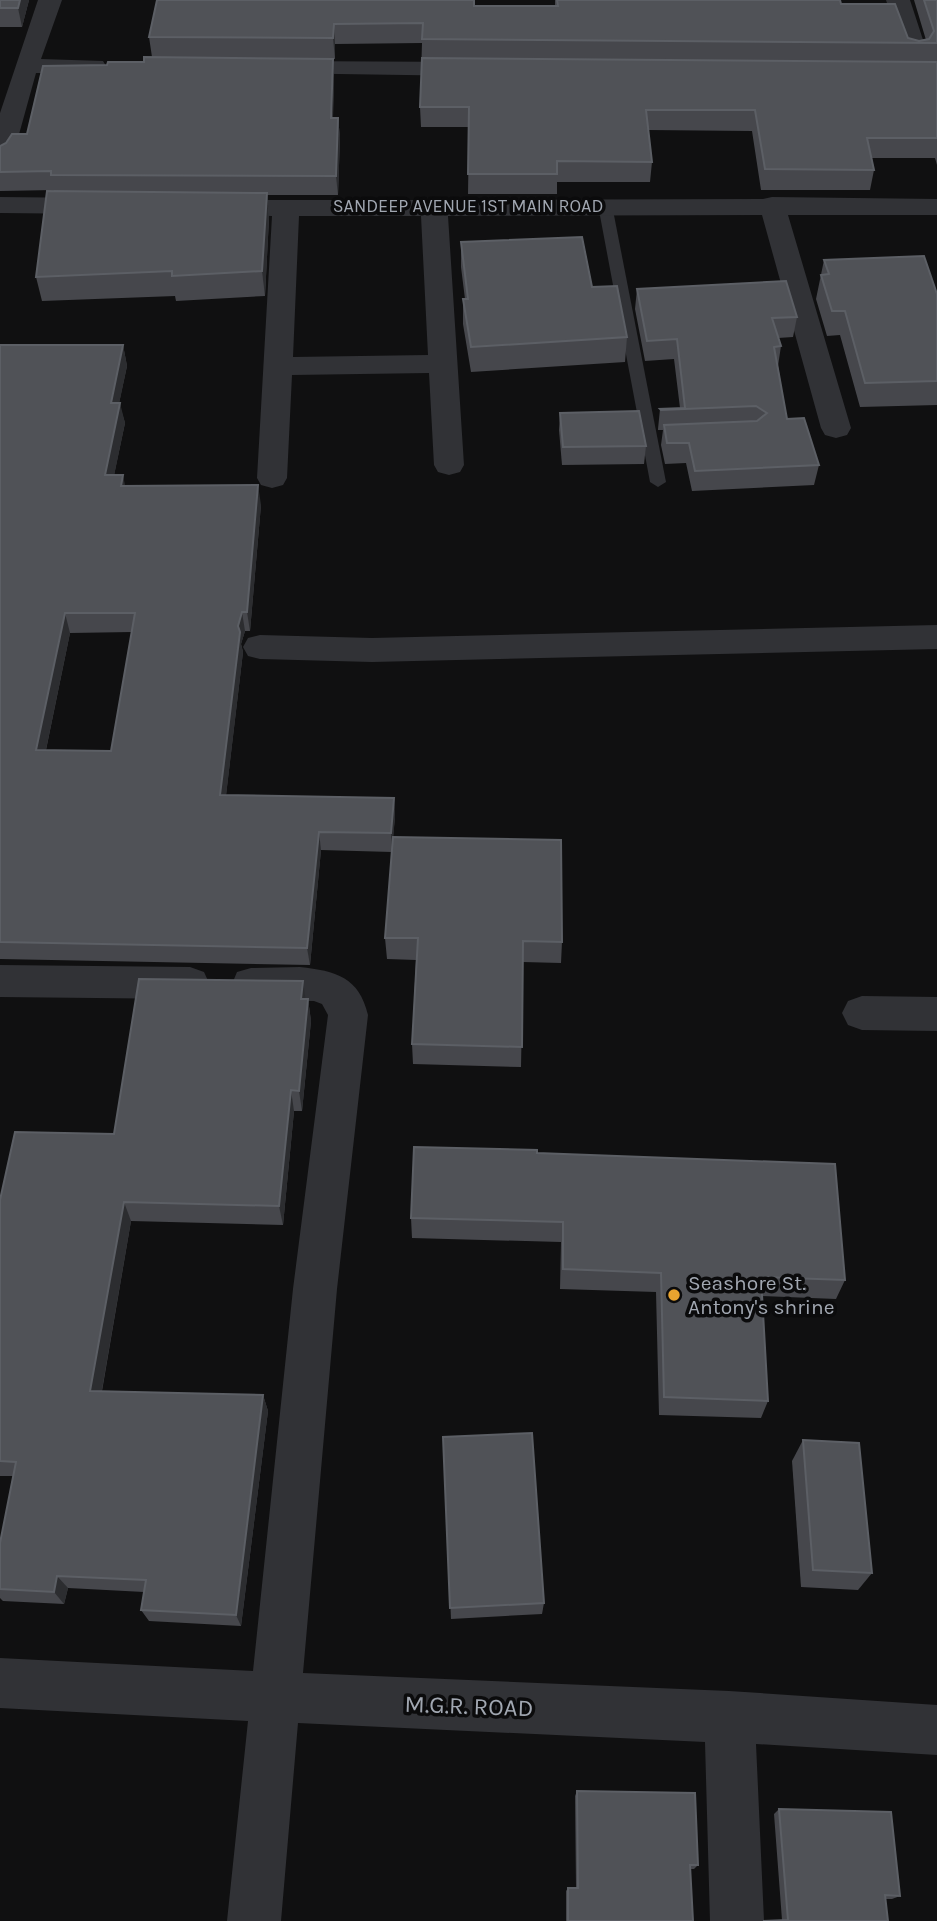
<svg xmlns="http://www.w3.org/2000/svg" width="937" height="1921" viewBox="0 0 937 1921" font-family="Karla,sans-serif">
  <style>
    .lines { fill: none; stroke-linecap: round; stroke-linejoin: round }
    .lane { fill: #313236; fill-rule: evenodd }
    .street { fill: #313236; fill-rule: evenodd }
    .wall { fill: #46474c; fill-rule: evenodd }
    .shaded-wall { fill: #2c2d30 }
    .building { fill: #505257; stroke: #5c5f65; stroke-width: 2; fill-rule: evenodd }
    .poi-dot { fill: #e9a42f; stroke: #0b0b0c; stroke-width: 2.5 }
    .labels { text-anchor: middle; stroke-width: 7; stroke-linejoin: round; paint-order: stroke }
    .far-street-label { font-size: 18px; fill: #a1a7b1; stroke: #0b0b0c }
    .poi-label { font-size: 21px; fill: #a1a7b1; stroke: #0b0b0c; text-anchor: start }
    .near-street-label { font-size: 24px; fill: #a1a7b1; stroke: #0b0b0c }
  </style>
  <rect width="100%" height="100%" fill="#101011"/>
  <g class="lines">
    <path class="lane" d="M605 201 612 205 666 482 658 487 650 482 598 205Z"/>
    <g class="street">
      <path d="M38 0H62L41 59 103 61 106 66 103 71 94 73H36L13 156 9 161 0 164V113Z"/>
      <path d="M886 0H910L927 52 924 57 915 59 906 57 903 52Z"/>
      <path d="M280 61 472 62 481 64 484 69 481 74 472 76 271 73 268 68 271 63Z"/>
      <path d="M0 197 98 198 107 200 111 206 107 212 98 214 0 213Z"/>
      <path d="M434 197 444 200 763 199 772 197 937 199V215H788L851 428 847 435 836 438 825 435 821 428 762 215 448 216 464 465 460 472 449 475 438 472 434 465 429 373 292 375 287 478 283 485 272 488 261 485 257 478 272 216 206 214 202 208 206 202 215 200H424ZM299 216H421L428 355 293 357Z"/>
      <path d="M937 625V649L372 662 260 659 248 656 243 647 248 638 260 635 372 638Z"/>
      <path d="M0 965 190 967 204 972 209 983 204 994 190 999 0 997Z"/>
      <path d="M300 967C336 971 359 977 368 1015L337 1289 303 1673 729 1691 937 1705V1755L756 1744 764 1921H710L705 1742 298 1723 281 1921H227L248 1721 0 1708V1658L253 1671 293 1289 328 1015 322 1004 314 1001 251 1000 237 996 232 984 237 972 251 968Z"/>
      <path d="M862 996 937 997V1031L862 1030 848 1025 842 1013 848 1001Z"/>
    </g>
  </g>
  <g class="wall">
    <path d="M0 0H29L22 27H0Z"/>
    <path d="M555 0H840L841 4 908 38 919 41 926 40 914 0H937V165L935 158H872L874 170 870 190H761L752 131 648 130 652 162 650 182H557V194H468L469 127H421L420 107 422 43 335 44V59L152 57 149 37 474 6H555Z"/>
    <path d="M333 59 334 78 333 118H338L340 137 338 195H267L269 218 265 296 176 301 175 296 42 301 36 277 54 190 0 191V146L27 134 107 65Z"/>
    <path d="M461 242 592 287 627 337 625 362 471 372 463 324V299H465L461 267Z"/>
    <path d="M824 260 937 294V405L860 407 840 335 827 336 816 299Z"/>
    <path d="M637 289 797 317 793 337 778 338 781 346 778 366 787 419 819 465 814 485 692 491 686 463 665 464 661 445 663 430H658V429L660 409 680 408 674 359 645 361 635 309Z"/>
    <path d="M0 345H123L127 366 119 403 125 423 114 475 125 486 261 505 250 631H245L241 644 243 652 226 795 394 798 395 817 393 837 562 942 561 963 523 962 521 1067 413 1064 412 1044 416 960 387 959 385 938 392 852 321 850 310 965 0 959ZM132 632 111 751 46 750 70 633Z"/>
    <path d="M560 413 646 446 644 464 562 465 559 430Z"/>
    <path d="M306 999H308L311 1021 302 1111H294L283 1225 131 1221 102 1391 263 1395 268 1411 241 1626 149 1621 141 1610 144 1592 68 1588 64 1604 3 1601 0 1598V1543L13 1476H0V1200L114 1134Z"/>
    <path d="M537 1153 845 1280 836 1299 762 1296 768 1401 761 1418 659 1415 656 1292 560 1289 561 1242 412 1238 411 1218Z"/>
    <path d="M443 1437 544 1603 542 1614 451 1619Z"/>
    <path d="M803 1440 872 1573 858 1590 801 1587 792 1461Z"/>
    <path d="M577 1791 698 1865 694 1869H690L693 1921H566V1891L568 1888H576L575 1796Z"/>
    <path d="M779 1809 900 1896 892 1899H885L888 1921 782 1920 774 1814Z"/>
  </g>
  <g class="shaded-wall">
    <path d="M20 0H29L22 27 18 8Z"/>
    <path d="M334 24 335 44V59L333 38Z"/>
    <path d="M333 59 334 78 332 137 331 118Z"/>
    <path d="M338 118 340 137 338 195 336 176Z"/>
    <path d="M267 193 269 218 265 296 262 271Z"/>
    <path d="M123 345 127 366 115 423 111 403Z"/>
    <path d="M120 403 125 423 110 495 105 475Z"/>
    <path d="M123 475 127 495 121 486Z"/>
    <path d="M258 485 261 505 250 631 247 612Z"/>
    <path d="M242 612 245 631 241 644 243 652 224 813 220 795 238 626Z"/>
    <path d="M65 613 70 633 42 769 36 750Z"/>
    <path d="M394 798 395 817 392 852 391 833Z"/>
    <path d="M319 832 321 850 310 965 307 948Z"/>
    <path d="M303 981 306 1003 301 999Z"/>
    <path d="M308 999 311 1021 302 1111 299 1091Z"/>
    <path d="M291 1090 294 1111 283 1225 279 1206Z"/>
    <path d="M124 1202 131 1221 99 1407 90 1391Z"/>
    <path d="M263 1395 268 1411 241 1626 236 1615Z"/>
    <path d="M57 1576 68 1588 64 1604 54 1592Z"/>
  </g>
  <g class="building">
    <path d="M0 0H20L18 8H0Z"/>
    <path d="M157 0H474V6H558L557 0H840L841 4H895L908 38 919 41 929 39 934 31 924 0H937V43L422 39 423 23 334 24 333 38 149 37Z"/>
    <path d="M144 57 333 59 331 118H338L336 176 51 175V171L0 172V146L6 143 12 134H27L43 66 107 65 108 62H144Z"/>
    <path d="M422 58 937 62V138H867L874 170 765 169 755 110H646L652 162 557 161V174H468L469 107H420Z"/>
    <path d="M47 191 267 193 262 271 172 276V271L36 277Z"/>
    <path d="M582 237 592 287 617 286 627 337 471 347 463 299H468L461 242Z"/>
    <path d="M924 256 937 294V381L865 383 845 311H832L821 275 829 274 824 260Z"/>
    <path d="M786 281 797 317 772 318 781 346 774 347 787 419 804 418 819 465 695 471 689 443H667L664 425 757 421 767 413 756 406 661 410 660 409 685 408 677 339 647 341 637 289Z"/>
    <path d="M0 345H123L111 403H120L105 475H123L121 486 258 485 247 612H242L238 626 240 632 220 795 394 798 391 833 319 832 307 948 0 942ZM65 613H135L111 751 36 750Z"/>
    <path d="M639 411 646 446 563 447 560 413Z"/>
    <path d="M393 837 561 840 562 942 523 941 522 1047 412 1044 418 938H385Z"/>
    <path d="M139 979 303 981 301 999H308L299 1091 291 1090 279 1206 124 1202 90 1391 263 1395 236 1615 141 1610 146 1580 57 1576 54 1592 0 1589V1543L16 1462 0 1461V1200L15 1132 114 1134Z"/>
    <path d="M414 1147 537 1150V1153L835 1164 845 1280 761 1277 768 1401 664 1397 661 1273 563 1269V1222L411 1218Z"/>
    <path d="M532 1433 544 1603 450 1608 443 1437Z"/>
    <path d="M803 1440 859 1443 872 1573 813 1570Z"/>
    <path d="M577 1791 695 1793 698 1865H690L693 1921H568V1888H578Z"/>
    <path d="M779 1809 891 1812 900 1896 885 1895 888 1921H763L788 1920Z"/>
  </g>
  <circle class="poi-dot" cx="674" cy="1295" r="7"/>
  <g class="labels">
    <g class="far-street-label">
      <text x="468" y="212">SANDEEP AVENUE 1ST MAIN ROAD</text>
    </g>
    <g class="poi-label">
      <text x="688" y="1290">Seashore St.<tspan x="688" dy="24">Antony's shrine</tspan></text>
    </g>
    <g class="near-street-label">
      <text transform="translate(469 1706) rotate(2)" y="8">M.G.R. ROAD</text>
    </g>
  </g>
</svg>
